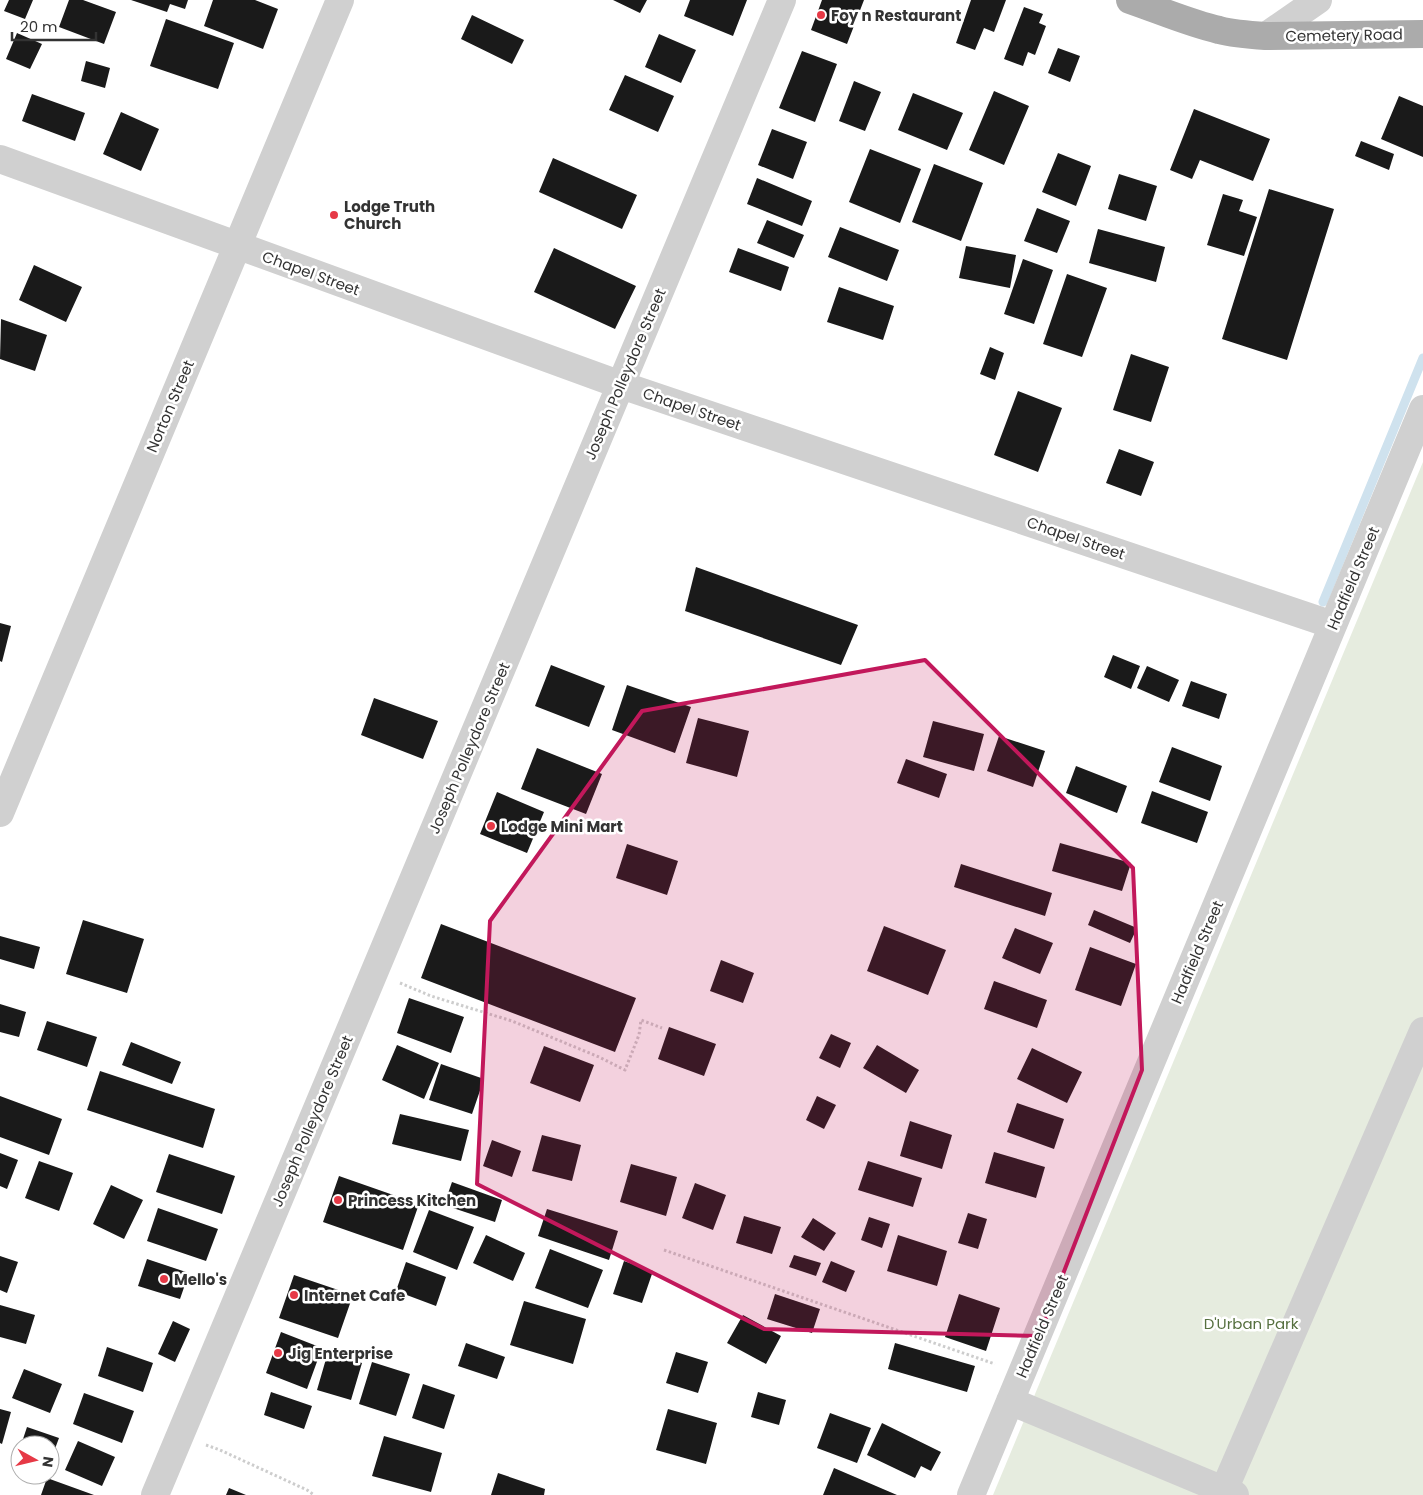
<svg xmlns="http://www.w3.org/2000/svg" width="1423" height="1495" font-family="Poppins,sans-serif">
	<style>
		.green { fill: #e6ecdf }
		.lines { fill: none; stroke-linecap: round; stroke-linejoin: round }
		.stream { stroke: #cfe2ee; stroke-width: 9 }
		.building { fill: #1a1a1a }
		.path { stroke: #cdcdcd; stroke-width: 3; stroke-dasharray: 2.5 2.5; stroke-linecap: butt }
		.minor { stroke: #d0d0d0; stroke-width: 28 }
		.major { stroke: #ababab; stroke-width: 28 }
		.marked { fill: #c2185b; fill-opacity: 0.2; stroke: #c2185b; stroke-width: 4; stroke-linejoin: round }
		.poi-dot { fill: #e63946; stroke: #fff; stroke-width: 2 }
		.labels { text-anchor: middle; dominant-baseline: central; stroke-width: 5; stroke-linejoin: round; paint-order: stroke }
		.poi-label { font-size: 15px; font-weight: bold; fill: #333; stroke: #fff; text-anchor: start }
		.street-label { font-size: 15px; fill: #333; stroke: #fff }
		.park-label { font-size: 15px; fill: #56703f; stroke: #fff }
	</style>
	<rect width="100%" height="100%" fill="#fff"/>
	<path class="green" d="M1423 462V1495H993Z"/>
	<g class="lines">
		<path class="stream" d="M1323 602 1423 358"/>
	</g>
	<path class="building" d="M9 0H33L25 19 4 11Z
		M69 0H83L116 12 104 44 59 27Z
		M131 0H188L185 9 170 4 167 12Z
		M213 0H255L278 9 263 49 204 26Z
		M613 0H647L640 13Z
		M690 0H747L733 36 684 16Z
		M822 0H864L847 44 811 30Z
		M971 0H1006L994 32 984 28 975 50 956 43Z
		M1024 7 1043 14 1039 23 1046 26 1035 55 1028 52 1023 66 1004 59Z
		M472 15 524 40 512 64 461 39Z
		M166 19 234 43 218 89 150 66Z
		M17 33 42 44 30 69 6 59Z
		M659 34 696 50 681 83 645 67Z
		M1058 48 1080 56 1070 82 1048 73Z
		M802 51 837 64 815 122 779 108Z
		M86 61 110 68 105 88 81 81Z
		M625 75 674 96 658 132 609 110Z
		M854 81 881 92 865 131 839 121Z
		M994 91 1029 106 1004 165 969 150Z
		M913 93 963 113 947 150 898 130Z
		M32 94 85 113 75 141 22 121Z
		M1399 96 1423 106V157L1381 139Z
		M1194 109 1270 139 1253 181 1200 160 1192 179 1170 170Z
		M121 112 159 129 141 171 103 154Z
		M772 129 807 142 793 179 758 165Z
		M1361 141 1394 154 1389 170 1355 156Z
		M870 149 921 169 900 223 849 202Z
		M1058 153 1091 166 1076 206 1042 192Z
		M553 158 637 195 622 229 539 192Z
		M934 164 983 183 961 241 912 222Z
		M1119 174 1157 186 1146 221 1108 209Z
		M757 178 812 201 802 226 747 204Z
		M1269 189 1334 209 1287 360 1222 339Z
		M1223 194 1243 200 1239 211 1257 217 1244 256 1207 245Z
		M1037 208 1070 221 1057 253 1024 241Z
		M767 220 804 235 794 258 757 243Z
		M840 227 899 250 887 281 828 257Z
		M1098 229 1165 247 1156 282 1089 263Z
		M966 246 1016 255 1010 288 959 278Z
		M554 248 636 286 615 329 534 292Z
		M738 248 789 267 781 291 729 272Z
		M1023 259 1053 270 1034 324 1004 314Z
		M34 265 82 287 66 322 19 300Z
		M1067 274 1107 288 1082 357 1043 344Z
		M839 287 894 306 883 340 827 322Z
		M1 319 47 335 35 371 0 359Z
		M990 347 1004 353 995 380 980 374Z
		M1131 354 1169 367 1151 422 1113 410Z
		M1018 391 1062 408 1038 472 994 455Z
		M1119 449 1154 462 1141 496 1106 483Z
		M696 567 858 625 841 665 685 611Z
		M0 623 11 626 2 662 0 661Z
		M1113 655 1140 666 1131 689 1104 677Z
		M551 665 605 686 589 727 535 706Z
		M1147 666 1179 680 1169 702 1137 688Z
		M1191 681 1227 694 1219 719 1182 706Z
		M627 685 691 707 675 753 612 730Z
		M374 698 438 721 423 759 361 735Z
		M698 718 749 731 737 777 686 763Z
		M933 721 984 734 974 771 923 757Z
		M999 736 1045 751 1033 787 987 771Z
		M1172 747 1222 766 1210 801 1159 782Z
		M537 748 602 774 586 814 521 789Z
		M906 759 947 774 939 798 897 783Z
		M1076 766 1127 786 1117 813 1066 793Z
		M1152 791 1208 812 1197 843 1141 823Z
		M497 792 544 812 527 853 480 834Z
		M1060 843 1131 863 1122 891 1052 871Z
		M627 844 678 861 667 895 616 878Z
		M961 864 1052 893 1045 916 954 887Z
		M1094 910 1137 928 1130 943 1088 925Z
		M83 920 144 939 127 993 66 974Z
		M441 924 636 998 615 1052 421 978Z
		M884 926 946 950 928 995 867 971Z
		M1015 928 1053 943 1040 974 1002 958Z
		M0 936 40 947 34 969 0 959Z
		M1090 947 1136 964 1121 1006 1075 990Z
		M721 960 754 973 743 1003 710 991Z
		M994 981 1047 1000 1037 1028 984 1009Z
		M409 998 464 1017 451 1053 397 1033Z
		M0 1004 26 1012 19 1037 0 1032Z
		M47 1021 97 1037 87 1067 37 1050Z
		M669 1027 716 1044 704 1076 658 1059Z
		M831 1034 851 1043 840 1068 819 1058Z
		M131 1042 181 1062 172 1084 122 1065Z
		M397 1045 439 1063 424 1099 382 1080Z
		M877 1045 919 1070 906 1093 863 1068Z
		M544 1046 594 1065 580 1102 530 1083Z
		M1032 1048 1082 1072 1067 1103 1017 1079Z
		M441 1064 484 1079 472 1114 429 1100Z
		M100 1071 215 1109 203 1148 87 1110Z
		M0 1096 62 1119 49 1155 0 1137Z
		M817 1096 836 1105 824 1129 806 1120Z
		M1017 1103 1064 1119 1054 1149 1007 1132Z
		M400 1114 469 1130 461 1161 392 1144Z
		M910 1121 952 1135 942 1169 900 1156Z
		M542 1135 581 1145 572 1181 532 1171Z
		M492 1140 521 1151 512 1177 483 1166Z
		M994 1152 1045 1167 1036 1198 985 1183Z
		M0 1153 18 1160 7 1189 0 1186Z
		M169 1154 235 1176 222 1214 156 1192Z
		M39 1161 73 1173 59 1211 25 1198Z
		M868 1161 922 1178 913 1207 858 1190Z
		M631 1164 677 1177 666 1216 620 1202Z
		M339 1176 419 1204 403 1250 323 1222Z
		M452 1182 502 1200 495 1222 444 1205Z
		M695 1183 726 1195 713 1230 682 1218Z
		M111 1185 143 1200 124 1239 93 1224Z
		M158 1208 218 1229 206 1261 147 1241Z
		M547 1209 618 1231 609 1260 538 1236Z
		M429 1210 474 1227 457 1270 413 1252Z
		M968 1213 987 1219 978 1249 958 1243Z
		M744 1216 781 1227 772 1254 736 1243Z
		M869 1217 890 1224 882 1248 861 1240Z
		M813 1218 836 1233 824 1251 801 1237Z
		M486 1235 525 1253 513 1281 473 1263Z
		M898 1235 947 1251 937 1286 887 1271Z
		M550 1249 603 1270 588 1308 535 1288Z
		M794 1255 821 1263 816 1276 789 1267Z
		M0 1256 18 1262 7 1293 0 1290Z
		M147 1259 189 1273 180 1299 138 1286Z
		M624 1261 653 1271 642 1303 613 1294Z
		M831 1261 855 1271 846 1292 822 1282Z
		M406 1262 446 1277 436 1306 396 1291Z
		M294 1275 353 1295 338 1338 279 1318Z
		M775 1294 820 1309 812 1333 767 1319Z
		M959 1294 1000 1308 986 1351 945 1337Z
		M524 1301 586 1319 573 1364 510 1345Z
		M0 1305 35 1315 26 1344 0 1337Z
		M743 1315 781 1336 766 1364 727 1343Z
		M173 1321 190 1329 175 1362 158 1354Z
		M281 1332 322 1348 307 1389 266 1373Z
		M466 1343 505 1357 497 1379 458 1366Z
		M895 1343 975 1366 967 1392 888 1369Z
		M107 1347 153 1363 143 1392 98 1376Z
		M328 1352 362 1363 351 1400 317 1390Z
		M676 1352 708 1362 698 1393 666 1383Z
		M372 1362 410 1374 396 1416 359 1404Z
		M24 1369 62 1384 50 1413 12 1398Z
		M423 1384 455 1395 444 1429 412 1418Z
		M271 1392 312 1406 304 1429 264 1415Z
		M758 1392 786 1400 779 1425 751 1417Z
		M84 1393 134 1411 122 1443 73 1424Z
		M0 1409 11 1412 2 1444 0 1443Z
		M668 1409 717 1423 706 1464 656 1450Z
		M830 1413 871 1428 857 1463 817 1448Z
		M882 1423 941 1452 931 1471 921 1466 915 1478 867 1455Z
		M27 1427 59 1438 50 1462V1445H21Z
		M384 1436 442 1453 431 1492 372 1476Z
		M78 1441 115 1457 102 1486 65 1470Z
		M834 1468 897 1495H823Z
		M498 1473 545 1489 544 1495H491Z
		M47 1478 94 1495H41Z
		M229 1488 246 1495H226Z"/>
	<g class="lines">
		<path class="path" d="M400 983 431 996 512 1021 599 1057 625 1070 639 1035 641 1020 662 1028
			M664 1250 995 1364
			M206 1445 220 1450 307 1490 314 1495"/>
		<path class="minor" d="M1266 36 1318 0
			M0 159 621 385 1333 625
			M0 813 340 0
			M1010 1401 1235 1495
			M1224 1490 1423 1031
			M155 1495 782 0
			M971 1495 1423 409"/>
		<path class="major" d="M1130 0C1159 10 1189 23 1219 30 1234 34 1250 35 1266 36L1423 34"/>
	</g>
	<path class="marked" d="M925 660 1133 868 1142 1070 1039 1336 764 1329 477 1184 490 921 642 711Z"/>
	<g class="poi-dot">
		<circle cx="821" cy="15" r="5"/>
		<circle cx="334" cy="215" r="5"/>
		<circle cx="491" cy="826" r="5"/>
		<circle cx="338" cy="1200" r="5"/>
		<circle cx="164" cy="1279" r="5"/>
		<circle cx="294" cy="1295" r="5"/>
		<circle cx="278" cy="1353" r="5"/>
	</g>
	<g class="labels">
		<g class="poi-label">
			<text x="831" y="15">Foy n Restaurant</text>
			<text x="344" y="206">Lodge Truth<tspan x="344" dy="17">Church</tspan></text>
			<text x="501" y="826">Lodge Mini Mart</text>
			<text x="348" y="1200">Princess Kitchen</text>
			<text x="174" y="1279">Mello's</text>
			<text x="304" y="1295">Internet Cafe</text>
			<text x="288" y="1353">Jig Enterprise</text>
		</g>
		<g class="street-label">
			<text transform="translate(1344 35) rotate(-1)">Cemetery Road</text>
			<text transform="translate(311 273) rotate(20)">Chapel Street</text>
			<text transform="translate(625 374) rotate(-67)">Joseph Polleydore Street</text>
			<text transform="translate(170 406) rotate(-67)">Norton Street</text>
			<text transform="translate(692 409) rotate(19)">Chapel Street</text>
			<text transform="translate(1076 538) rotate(19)">Chapel Street</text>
			<text transform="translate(1353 578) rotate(-67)">Hadfield Street</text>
			<text transform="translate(469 748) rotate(-67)">Joseph Polleydore Street</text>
			<text transform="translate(1197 952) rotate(-67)">Hadfield Street</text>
			<text transform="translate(312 1121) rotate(-67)">Joseph Polleydore Street</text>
			<text transform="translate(1042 1326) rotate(-67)">Hadfield Street</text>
		</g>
		<g class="park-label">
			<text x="1251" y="1323">D'Urban Park</text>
		</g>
	</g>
	<g transform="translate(35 1460) rotate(98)"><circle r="24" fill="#ffffff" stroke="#adadad"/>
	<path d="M0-4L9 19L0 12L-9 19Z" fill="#e63946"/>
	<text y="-8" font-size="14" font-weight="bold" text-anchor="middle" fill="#333333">N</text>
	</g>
	<path d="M12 32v8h84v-8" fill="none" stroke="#333333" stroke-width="2.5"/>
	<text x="20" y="32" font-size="15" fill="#333333" stroke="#ffffff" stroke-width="4" paint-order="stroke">20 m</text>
</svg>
